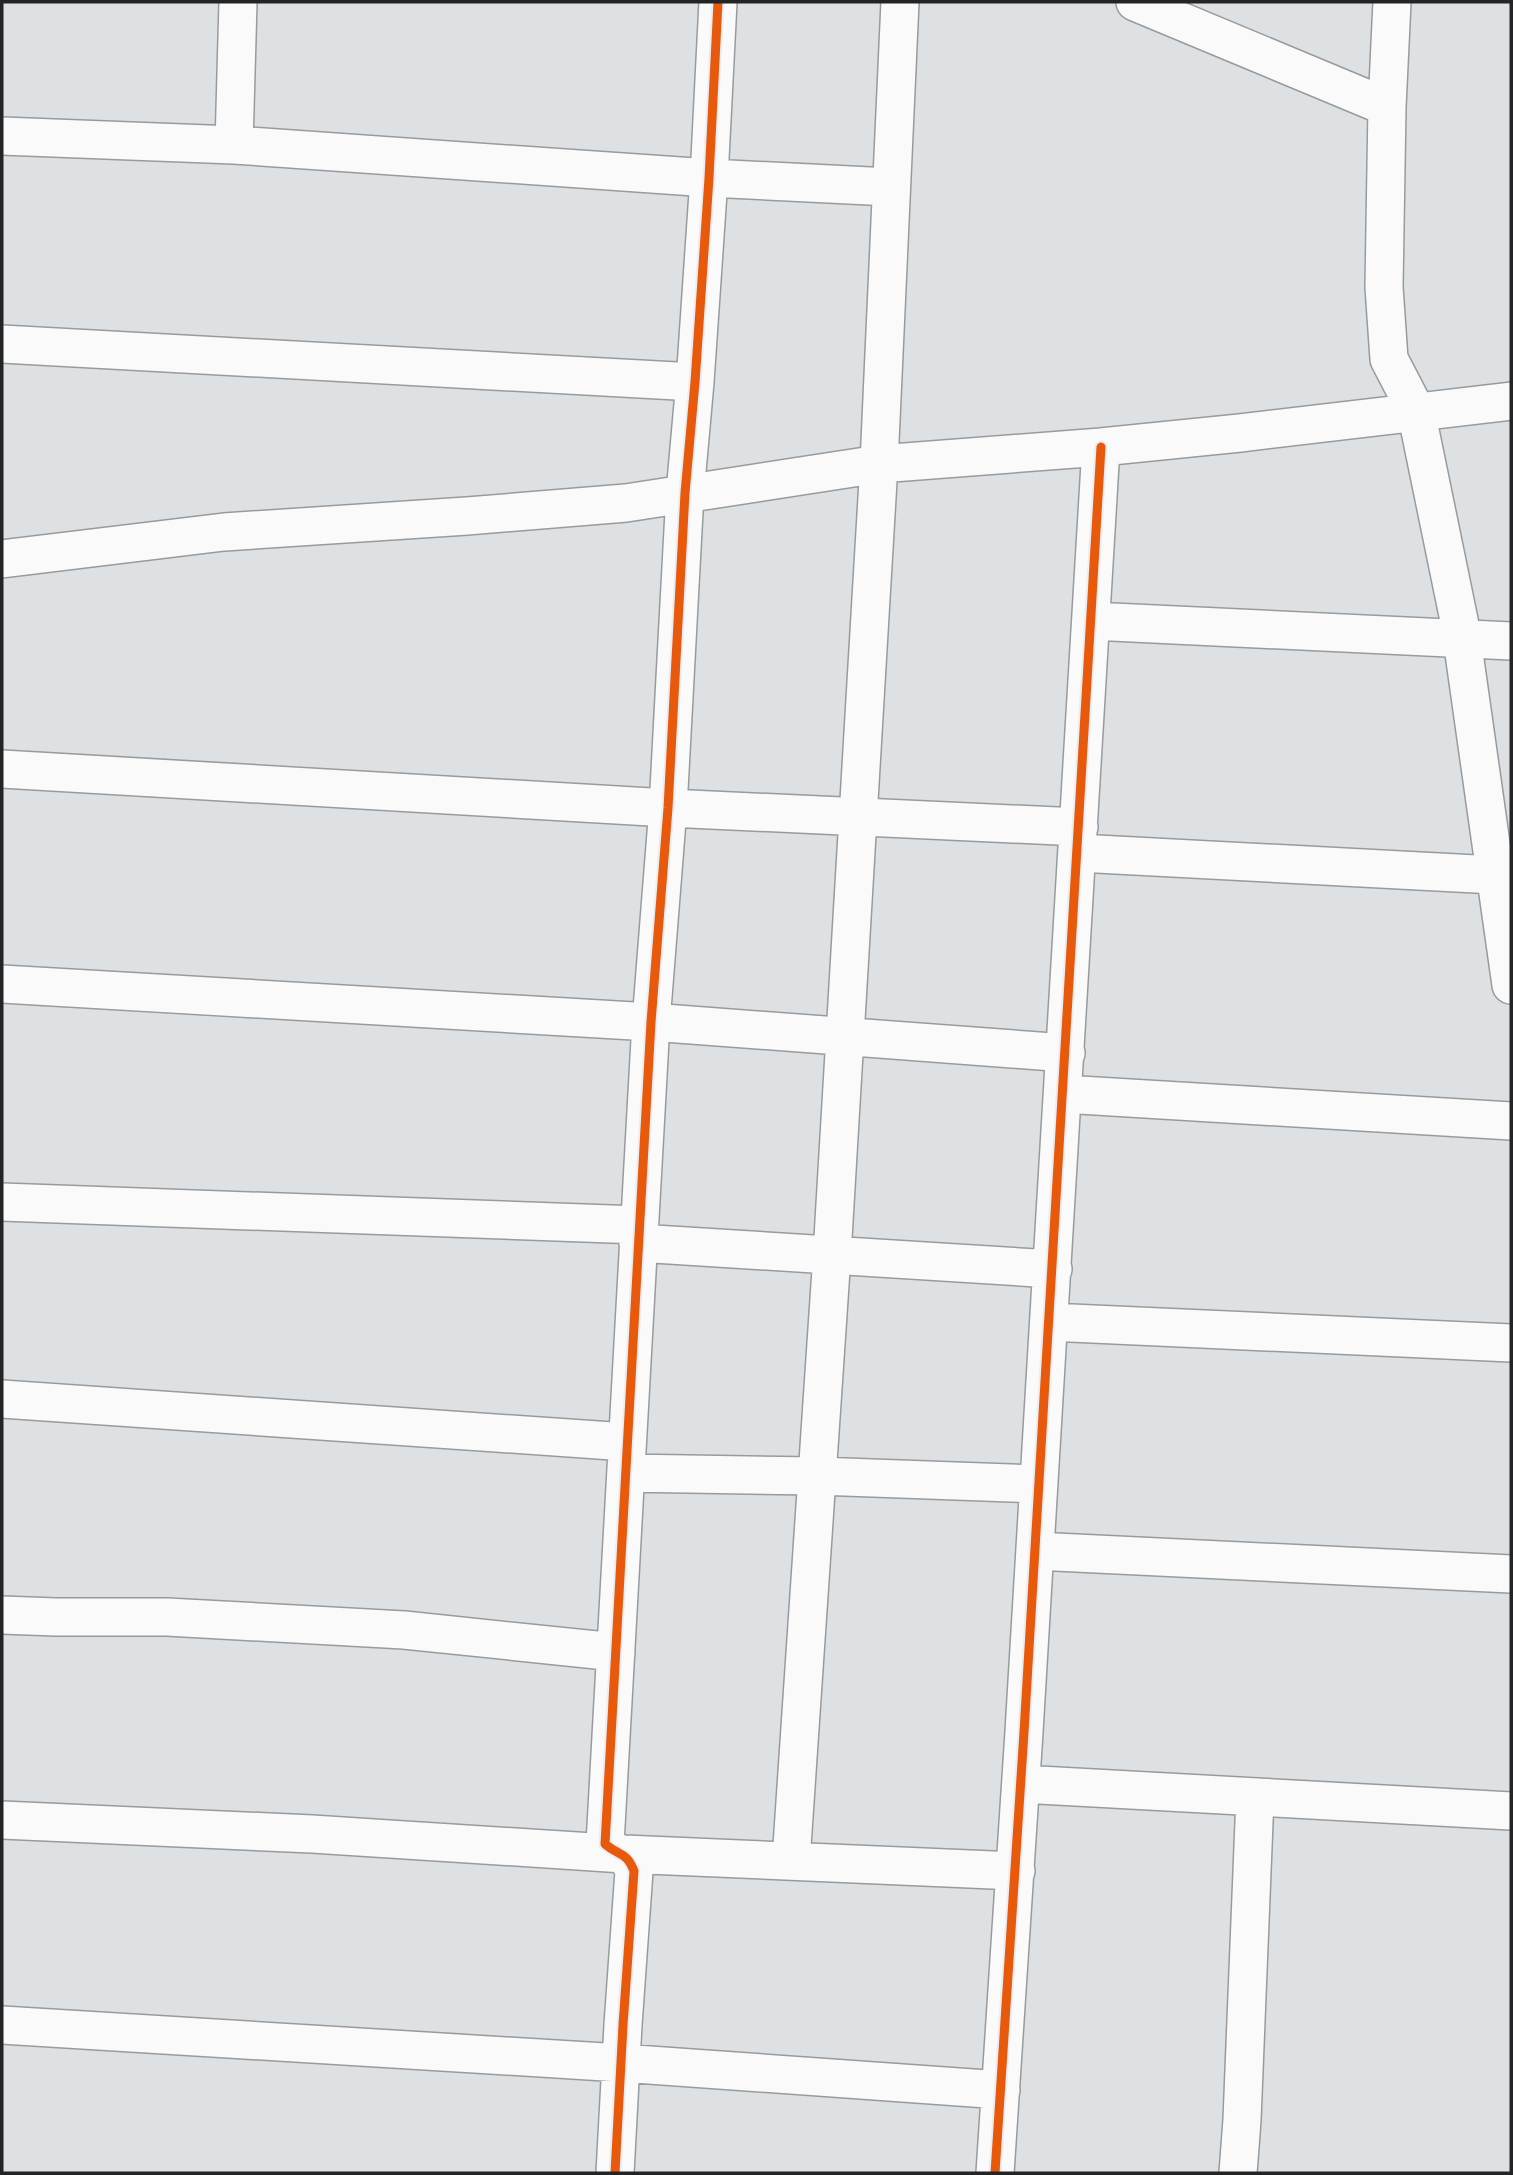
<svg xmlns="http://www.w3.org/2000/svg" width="1513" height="2175" font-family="'Archivo Narrow',sans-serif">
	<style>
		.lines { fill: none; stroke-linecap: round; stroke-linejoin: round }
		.street-casing { stroke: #989a9c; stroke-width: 40 }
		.street { stroke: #fafafb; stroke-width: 37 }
		.cycleway-casing { stroke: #e9eef3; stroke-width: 13 }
		.cycleway { stroke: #e8590c; stroke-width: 9 }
	</style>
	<rect width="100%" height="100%" fill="#dee1e3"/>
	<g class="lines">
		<defs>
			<path id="street" d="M1135 2 1387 107
				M1392 2 1387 107 1384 287 1389 359 1416 411 1460 625 1511 985
				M2 136 234 145 709 178 890 187
				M234 145 238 2
				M2 344 695 382
				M2 559 224 532 467 516 626 503 879 464 1101 447 1240 433 1511 401
				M1091 621 1511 641
				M2 769 668 808 1079 827
				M1078 853 1495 875
				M2 984 651 1022 1066 1053
				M1063 1094 1511 1121
				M2 1202 639 1225
				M638 1243 1053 1269
				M1049 1322 1511 1343
				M2 1399 627 1442
				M626 1473 817 1476 1039 1484
				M1035 1551 1511 1574
				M2 1615 56 1617H167L404 1630 616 1652
				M1021 1784 1511 1811
				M2 1820 312 1834 624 1854 1016 1871
				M791 1861 832 1255 879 464 900 2
				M2 2025 621 2063 1001 2090
				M615 2173 623 2025 634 1871C626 1851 620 1857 605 1844L651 1022 668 808 685 493 695 382 709 178 718 2
				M995 2173C1034 1598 1068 1023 1101 447
				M1238 2173 1242 2120 1255 1797"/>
		</defs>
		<use href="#street" class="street-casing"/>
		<use href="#street" class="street"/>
		<defs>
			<path id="cycleway" d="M615 2173 623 2025 634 1871C626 1851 620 1857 605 1844L651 1022 668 808 685 493 695 382 709 178 718 2
				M995 2173C1034 1598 1068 1023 1101 447"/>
		</defs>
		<use href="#cycleway" class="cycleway-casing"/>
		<use href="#cycleway" class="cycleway"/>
	</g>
	<rect width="1513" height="2175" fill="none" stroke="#222425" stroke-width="7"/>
</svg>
